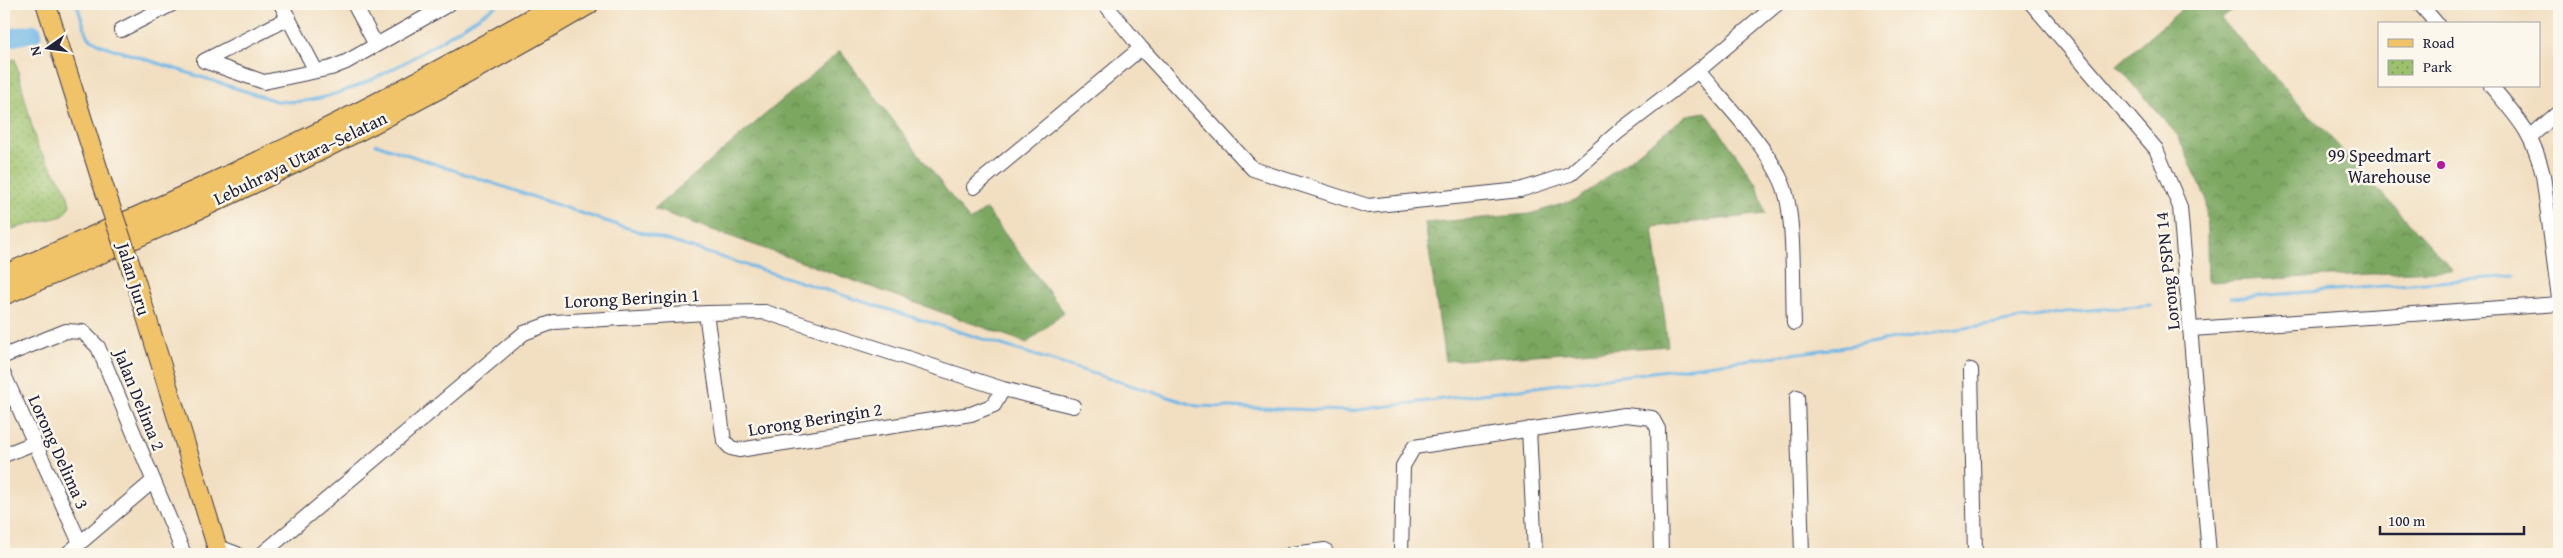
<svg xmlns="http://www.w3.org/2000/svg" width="2563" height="558" font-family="'Gentium Book Plus',serif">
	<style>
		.forest { fill: url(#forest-crowns); stroke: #4f644e }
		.park { fill: url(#park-dots); stroke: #5e7254 }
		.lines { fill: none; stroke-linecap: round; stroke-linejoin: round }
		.stream { stroke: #6eb7e6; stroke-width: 3 }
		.river { stroke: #6eb7e6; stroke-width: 18 }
		.minor-casing { stroke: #413e4f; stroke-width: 16 }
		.major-casing { stroke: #413e4f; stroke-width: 21 }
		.highway-casing { stroke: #413e4f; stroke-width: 23 }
		.minor { stroke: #fff; stroke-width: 14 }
		.major { stroke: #f0c369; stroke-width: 19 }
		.highway { stroke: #f0c369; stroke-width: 21 }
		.major-bridge-casing { stroke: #413e4f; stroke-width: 21; stroke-linecap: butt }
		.major-bridge { stroke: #f0c369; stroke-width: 19 }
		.poi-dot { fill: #b5179e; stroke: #fbf7ec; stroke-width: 2 }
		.labels { text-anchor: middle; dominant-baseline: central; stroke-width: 5; stroke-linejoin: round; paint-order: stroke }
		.poi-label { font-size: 18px; fill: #22223b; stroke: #fbf7ec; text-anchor: end }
		.street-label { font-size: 18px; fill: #22223b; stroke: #fbf7ec }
	</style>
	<defs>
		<pattern id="forest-crowns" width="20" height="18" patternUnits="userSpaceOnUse" patternTransform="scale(1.25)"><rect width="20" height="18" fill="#7ca760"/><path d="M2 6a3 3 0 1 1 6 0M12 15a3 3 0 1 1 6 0" fill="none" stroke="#658850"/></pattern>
		<pattern id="park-dots" width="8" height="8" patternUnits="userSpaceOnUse" patternTransform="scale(1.25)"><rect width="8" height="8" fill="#9bc16c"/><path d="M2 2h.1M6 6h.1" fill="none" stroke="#7e9c5a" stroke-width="1.8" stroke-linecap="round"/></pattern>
	</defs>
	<rect width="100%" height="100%" fill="#fbf7ec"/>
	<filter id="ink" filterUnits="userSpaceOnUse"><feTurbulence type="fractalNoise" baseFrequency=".02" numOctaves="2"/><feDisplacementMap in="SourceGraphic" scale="10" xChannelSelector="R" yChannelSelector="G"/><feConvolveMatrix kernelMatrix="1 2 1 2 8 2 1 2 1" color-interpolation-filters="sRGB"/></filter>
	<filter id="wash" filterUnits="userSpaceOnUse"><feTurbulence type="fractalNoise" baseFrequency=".0096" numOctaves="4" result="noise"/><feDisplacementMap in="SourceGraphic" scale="20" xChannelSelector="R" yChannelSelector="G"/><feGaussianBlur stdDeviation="1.12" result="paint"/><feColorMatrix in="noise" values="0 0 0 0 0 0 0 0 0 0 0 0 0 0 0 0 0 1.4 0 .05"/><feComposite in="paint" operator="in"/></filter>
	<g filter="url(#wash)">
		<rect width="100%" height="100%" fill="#f2dfc1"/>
		<path class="forest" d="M2188 4H2238L2221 19 2453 270 2208 282 2206 198 2178 136 2117 65Z
			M840 51 970 221 986 209 1064 312 1027 343 654 209Z
			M1706 112 1757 184 1765 214 1653 227 1668 346 1445 361 1425 223 1530 214 1578 199 1687 115Z"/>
		<path class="park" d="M15 59 37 146 66 189 70 205 63 216 4 231V62Z"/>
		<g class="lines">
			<path class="stream" d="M77 4 87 36 101 45 276 101C347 110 440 40 499 4
				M376 144 599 219 1197 406 1350 411 1838 348 2065 312 2151 305
				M2230 298 2516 276"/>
			<path class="river" d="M4 39 33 33"/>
		</g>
	</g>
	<g filter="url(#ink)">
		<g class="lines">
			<defs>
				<path id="minor" d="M281 4 316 71
					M354 4 376 45
					M1105 4 1141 48 1253 169 1368 206 1520 190 1570 174 1617 133 1698 71 1777 4
					M2032 4 2156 149 2180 207 2209 554
					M2420 4 2437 24
					M121 30 172 4
					M204 61 264 82 331 68 346 62 449 4
					M204 61 289 18
					M1698 71C1725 104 1763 141 1781 180 1796 210 1792 287 1794 323
					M2491 86C2518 118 2533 133 2543 175L2559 298
					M2531 136 2559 112
					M974 187 1141 48
					M706 313 724 441 731 448 739 450 971 414 994 405 1003 389
					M2192 329 2559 304
					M4 356 66 331 83 332 98 347 184 554
					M1971 370 1975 554
					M4 375 80 543
					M1797 397 1802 554
					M1529 429 1535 554
					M4 455 34 443
					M216 546 237 554
					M67 554 153 481
					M262 554 524 333 554 322 706 313 765 312 1003 389 1073 406
					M1292 554 1325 550
					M1401 554 1403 466 1414 447 1625 415 1652 418 1658 429 1661 554"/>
				<path id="major" d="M46 4 102 182
					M133 273 219 554"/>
				<path id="highway" d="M4 276C97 235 191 195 284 150 377 106 468 56 558 4
					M4 294C205 211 401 114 588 4"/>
			</defs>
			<use href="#minor" class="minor-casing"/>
			<use href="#major" class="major-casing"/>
			<use href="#highway" class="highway-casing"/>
			<use href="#minor" class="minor"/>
			<use href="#major" class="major"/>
			<use href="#highway" class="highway"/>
			<defs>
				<path id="major-bridge" d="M102 182 133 273"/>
			</defs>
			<use href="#major-bridge" class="major-bridge-casing"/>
			<use href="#major-bridge" class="major-bridge"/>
		</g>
	</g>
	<circle class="poi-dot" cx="2441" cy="165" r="5"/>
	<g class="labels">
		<g class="poi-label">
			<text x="2431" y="155">99 Speedmart<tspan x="2431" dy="21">Warehouse</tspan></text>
		</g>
		<g class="street-label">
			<text transform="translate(300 158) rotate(-26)">Lebuhraya Utara–Selatan</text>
			<text transform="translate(2167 271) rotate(-96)">Lorong PSPN 14</text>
			<text transform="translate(134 279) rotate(73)">Jalan Juru</text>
			<text transform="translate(632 298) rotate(-3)">Lorong Beringin 1</text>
			<text transform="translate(140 400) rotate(68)">Jalan Delima 2</text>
			<text transform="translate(815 419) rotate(-9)">Lorong Beringin 2</text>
			<text transform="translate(59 452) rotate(66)">Lorong Delima 3</text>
		</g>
	</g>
	<rect width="2563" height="558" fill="none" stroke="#fbf7ec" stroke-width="20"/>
	<rect x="2378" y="22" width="162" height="65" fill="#fbf7ec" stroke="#a4a2a5"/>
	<rect x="2388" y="39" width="25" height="8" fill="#f0c369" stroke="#a4a2a5"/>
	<text x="2423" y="48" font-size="15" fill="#22223b">Road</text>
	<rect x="2388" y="60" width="25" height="15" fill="url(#park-dots)" stroke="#a4a2a5"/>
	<text x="2423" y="72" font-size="15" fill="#22223b">Park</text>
	<g transform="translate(48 48) rotate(256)" stroke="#fbf7ec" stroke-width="4" paint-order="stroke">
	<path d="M0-4L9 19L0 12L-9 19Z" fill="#22223b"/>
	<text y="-8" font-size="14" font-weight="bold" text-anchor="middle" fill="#22223b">N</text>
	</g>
	<path d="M2380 526v8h144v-8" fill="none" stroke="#22223b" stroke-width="2.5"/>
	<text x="2388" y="526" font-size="15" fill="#22223b" stroke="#fbf7ec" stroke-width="4" paint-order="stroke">100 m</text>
</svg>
